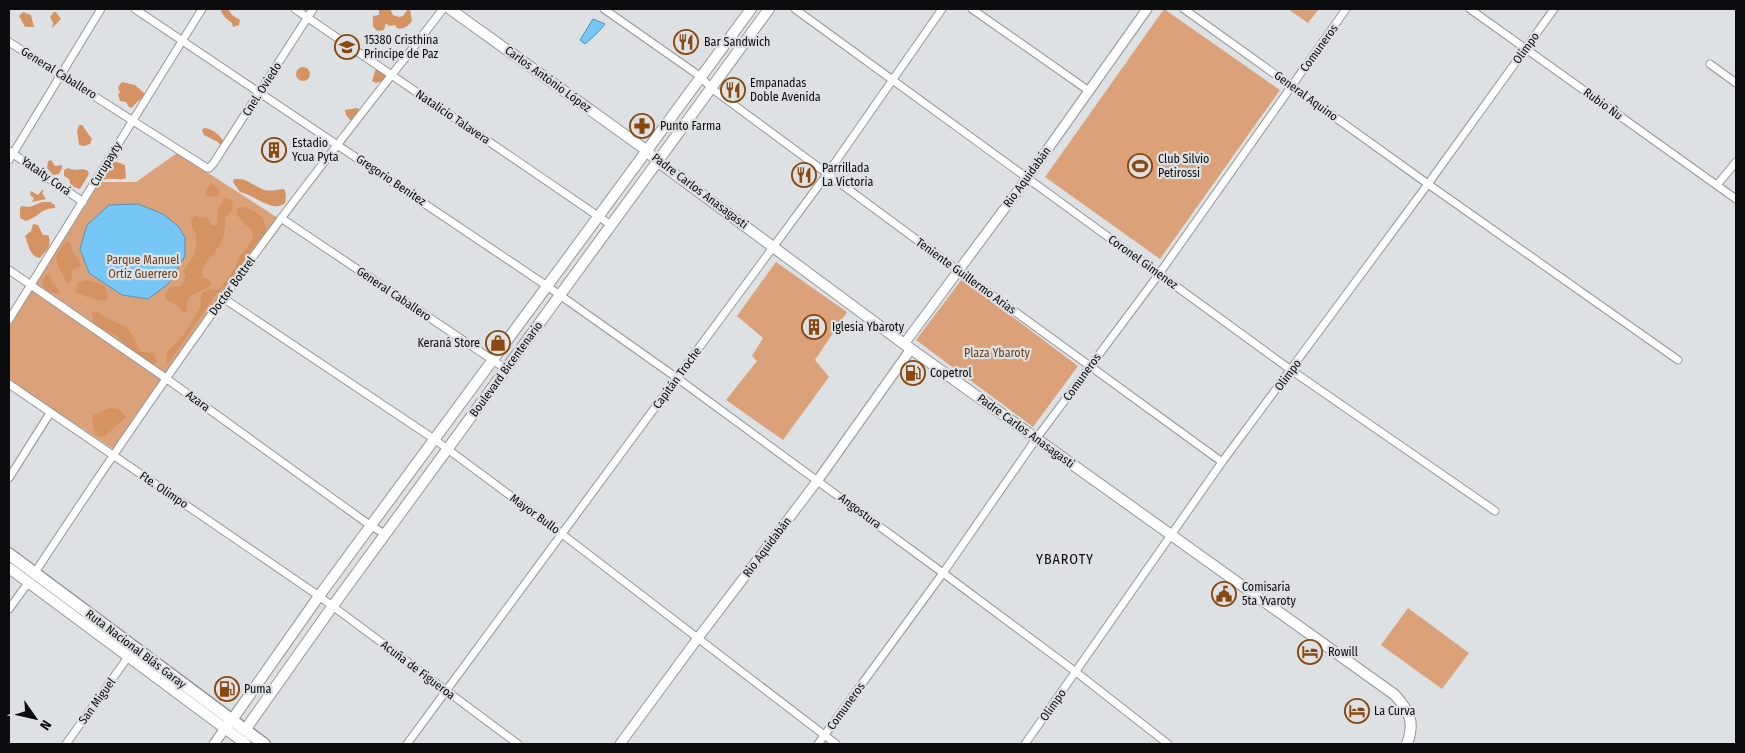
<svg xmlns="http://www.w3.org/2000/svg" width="1745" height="753" font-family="'Fira Sans Condensed',sans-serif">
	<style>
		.green { fill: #dba27a }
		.forest { fill: #d59262 }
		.water { fill: #76c7f5; stroke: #568faf }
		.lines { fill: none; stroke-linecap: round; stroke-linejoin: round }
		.minor-casing { stroke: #939698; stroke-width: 9 }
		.tertiary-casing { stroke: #939698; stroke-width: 11 }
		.secondary-casing { stroke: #939698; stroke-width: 12 }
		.trunk-casing { stroke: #939698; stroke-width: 14 }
		.minor { stroke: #fff; stroke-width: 7 }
		.tertiary { stroke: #fff; stroke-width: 9 }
		.secondary { stroke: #fff; stroke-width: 10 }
		.trunk { stroke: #fff; stroke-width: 11 }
		.labels { text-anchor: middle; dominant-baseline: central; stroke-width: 4.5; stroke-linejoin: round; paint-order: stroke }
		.poi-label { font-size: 12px; fill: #0b0c0d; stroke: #dee1e3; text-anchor: start }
		.street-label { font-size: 12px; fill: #0b0c0d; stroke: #dee1e3 }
		.park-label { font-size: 12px; fill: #6d401d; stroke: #dee1e3 }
		.neighbourhood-label { font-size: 14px; letter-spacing: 1px; fill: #0b0c0d; stroke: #dee1e3 }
	</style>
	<rect width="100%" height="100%" fill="#dee1e3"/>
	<path class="green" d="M1164 9 1280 90 1160 259 1045 177Z
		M1288 9H1319L1308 23Z
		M177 153 278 218 113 449 9 380V326L100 182H136Z
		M776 262 847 312 815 360 829 377 783 440 726 400 757 361 752 356 763 338 737 316Z
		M962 279 1078 366 1033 427 916 340Z
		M1408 608 1469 653 1442 689 1381 645Z"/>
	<path class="forest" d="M221 9H228L232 15 240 20 239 25 233 27 232 23C227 19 221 15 221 9Z
		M379 9H390L393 15 399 17 403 16 407 10 410 9 412 21C408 26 403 30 397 28L395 25 389 26 386 23 384 30 378 31C371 27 373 23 373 16L379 15Z
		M23 12 31 15 34 27H25L19 16Z
		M54 12H56L61 19 52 28 53 23 50 17Z
		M296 74a7 7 0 1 1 14 0a7 7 0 1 1-14 0Z
		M376 68 387 75 386 80 376 83 372 81Z
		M122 82 135 85 144 93C143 100 136 101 132 108L129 107 126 102 120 101 118 94 120 93 118 87Z
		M357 108H358L359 113 353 119 350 120 346 115 345 110Z
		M79 125H82L92 139 90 144 84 146 79 145 77 131Z
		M204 128C213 129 219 134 224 142L221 146 218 142 204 135 202 130Z
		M51 160 55 166 62 165V168L59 174 53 175 47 168 48 161Z
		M111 162H117L125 165 126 178C119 181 111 177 104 180L101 179 109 164Z
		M68 168C75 172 81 167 88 171L89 174 80 189 71 186 69 179 64 176V170Z
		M234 179C249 178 250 184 262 189 268 192 276 190 283 189L285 190 286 197 285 203C273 214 253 194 240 192L233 182Z
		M211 183 219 189V196L213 197 206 195 205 192Z
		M42 190 44 191 42 193 46 199 32 202 34 198 30 195 31 191 38 195Z
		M225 198 230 199 233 205 232 211 225 218C225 229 225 238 218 248H216L215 254 210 258 202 268 203 278 209 279 212 284C205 293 190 290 187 304 187 306 187 309 186 312H183C181 310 179 307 177 306 167 299 159 300 171 286L180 287 186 277 183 271C192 258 198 253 196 237 196 231 191 227 191 221L192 218 197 215 201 218 207 217 212 225H217L218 209Z
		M42 202H50L55 205V208C39 209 41 216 26 221L20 218V208L21 206 30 207Z
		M244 207C257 212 267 217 266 232L255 244 232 280 217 293 167 365V352C180 340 192 325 199 309 201 304 200 299 202 293L210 289 217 290C224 285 229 276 234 269 237 266 236 262 238 258 241 253 253 243 253 236 253 226 238 223 236 210L238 208Z
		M33 224 38 225 43 235H48C53 247 46 250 40 258 30 257 28 244 25 236L31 231Z
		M69 242C72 245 71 248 73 252 76 257 80 259 81 266L72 270V279L68 284 58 267 56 255 65 243Z
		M46 274 50 275 52 283 59 289 60 294 47 292 42 283Z
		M88 280 105 286 108 296 106 301 98 300 76 293 75 290 78 282Z
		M93 311 99 312C108 322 118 321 127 328 135 335 137 350 142 352 146 353 150 352 154 353L157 362 153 364 131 351 117 336 94 324 92 314Z
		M110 408 119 409 126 417 105 436 98 437 94 432 92 416Z"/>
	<path class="water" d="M593 19 605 24C601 30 591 39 585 44L580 40Z
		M138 204 163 214 179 227 185 238V256L168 284 148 299 122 295 89 273 80 249 87 225 109 205Z"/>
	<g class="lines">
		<defs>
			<path id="minor" d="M135 9 547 286 677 378 943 573 1076 672 1168 744
				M295 9 611 225
				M604 9 701 77 711 88 959 271 1222 462
				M795 9 1291 370 1495 511
				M972 9 1089 91
				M1184 9 1428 184 1678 360
				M1470 9 1736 199
				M9 42 207 168H209L213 164 313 9
				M1710 64 1736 83
				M9 151 83 202
				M9 160 101 9
				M1717 185 1736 162
				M281 218 506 369
				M9 270 167 379 371 526 385 534
				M223 298 434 439 562 534 836 744
				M9 320 202 9
				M9 384 319 596 518 744
				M9 478 50 413
				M34 574C113 454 194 336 280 220 333 149 389 79 443 9
				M9 609 28 583
				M66 744 128 657
				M407 744 827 174 942 9
				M818 744 943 573 1036 439 1159 274 1346 9
				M1025 744 1222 462 1428 184 1554 9"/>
			<path id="tertiary" d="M904 344 1028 177 1147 9
				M214 744 228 724
				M620 744 698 638 818 480 911 349"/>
			<path id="secondary" d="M450 9 646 150 657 161 904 344 1395 695C1410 712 1415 722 1407 744
				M9 568 246 744
				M232 720 319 596 751 9
				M245 730 332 607 769 9"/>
			<path id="trunk" d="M9 554 264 744"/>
		</defs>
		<use href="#minor" class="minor-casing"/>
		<use href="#tertiary" class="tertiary-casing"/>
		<use href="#secondary" class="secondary-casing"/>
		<use href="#trunk" class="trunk-casing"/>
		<use href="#minor" class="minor"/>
		<use href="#tertiary" class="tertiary"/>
		<use href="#secondary" class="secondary"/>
		<use href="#trunk" class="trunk"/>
	</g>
	<defs>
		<symbol id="restaurant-ring" viewBox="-11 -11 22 22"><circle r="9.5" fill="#dee1e3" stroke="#884810" stroke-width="1.5"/><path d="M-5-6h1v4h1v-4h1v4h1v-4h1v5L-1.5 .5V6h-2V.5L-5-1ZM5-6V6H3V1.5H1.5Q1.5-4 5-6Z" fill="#884810"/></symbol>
		<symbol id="school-ring" viewBox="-11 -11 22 22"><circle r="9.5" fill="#dee1e3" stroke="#884810" stroke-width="1.5"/><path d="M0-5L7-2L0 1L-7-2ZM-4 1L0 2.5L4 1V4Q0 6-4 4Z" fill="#884810"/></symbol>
		<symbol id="pharmacy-ring" viewBox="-11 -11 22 22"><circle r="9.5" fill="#dee1e3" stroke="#884810" stroke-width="1.5"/><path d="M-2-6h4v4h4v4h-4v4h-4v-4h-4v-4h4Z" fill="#884810"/></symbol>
		<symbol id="building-ring" viewBox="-11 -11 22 22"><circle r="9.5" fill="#dee1e3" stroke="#884810" stroke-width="1.5"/><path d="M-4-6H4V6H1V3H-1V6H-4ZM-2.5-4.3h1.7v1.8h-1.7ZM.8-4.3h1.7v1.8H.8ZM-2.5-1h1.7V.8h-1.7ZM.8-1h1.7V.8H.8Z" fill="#884810"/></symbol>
		<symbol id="stadium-ring" viewBox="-11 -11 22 22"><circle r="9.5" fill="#dee1e3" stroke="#884810" stroke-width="1.5"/><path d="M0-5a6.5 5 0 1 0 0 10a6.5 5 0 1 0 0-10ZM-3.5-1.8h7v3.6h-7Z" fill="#884810"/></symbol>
		<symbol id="shop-ring" viewBox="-11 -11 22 22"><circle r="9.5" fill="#dee1e3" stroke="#884810" stroke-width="1.5"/><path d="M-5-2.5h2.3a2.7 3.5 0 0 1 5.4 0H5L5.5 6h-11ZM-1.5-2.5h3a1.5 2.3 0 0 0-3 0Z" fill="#884810"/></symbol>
		<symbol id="fuel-ring" viewBox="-11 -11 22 22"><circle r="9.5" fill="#dee1e3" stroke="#884810" stroke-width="1.5"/><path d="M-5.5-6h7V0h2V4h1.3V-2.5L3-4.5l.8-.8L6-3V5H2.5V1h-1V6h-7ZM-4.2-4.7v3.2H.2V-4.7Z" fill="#884810"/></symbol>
		<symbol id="civic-ring" viewBox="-11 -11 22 22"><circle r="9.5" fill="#dee1e3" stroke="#884810" stroke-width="1.5"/><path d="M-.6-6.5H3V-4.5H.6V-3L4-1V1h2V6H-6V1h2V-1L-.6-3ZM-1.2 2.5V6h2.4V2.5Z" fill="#884810"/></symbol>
		<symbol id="hotel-ring" viewBox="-11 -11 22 22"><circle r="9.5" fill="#dee1e3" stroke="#884810" stroke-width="1.5"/><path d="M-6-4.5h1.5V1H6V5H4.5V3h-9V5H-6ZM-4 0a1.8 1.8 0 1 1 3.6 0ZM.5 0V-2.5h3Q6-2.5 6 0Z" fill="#884810"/></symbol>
	</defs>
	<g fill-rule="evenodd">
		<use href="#restaurant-ring" x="672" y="28" width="28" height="28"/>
		<use href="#school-ring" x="333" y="33" width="28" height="28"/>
		<use href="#restaurant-ring" x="719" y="76" width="28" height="28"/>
		<use href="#pharmacy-ring" x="628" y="112" width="28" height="28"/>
		<use href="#building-ring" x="260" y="136" width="28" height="28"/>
		<use href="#stadium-ring" x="1126" y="152" width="28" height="28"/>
		<use href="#restaurant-ring" x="790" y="161" width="28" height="28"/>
		<use href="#building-ring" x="800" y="313" width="28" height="28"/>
		<use href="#shop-ring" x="484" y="329" width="28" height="28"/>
		<use href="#fuel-ring" x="899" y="359" width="28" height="28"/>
		<use href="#civic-ring" x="1210" y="580" width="28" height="28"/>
		<use href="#hotel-ring" x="1296" y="638" width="28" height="28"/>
		<use href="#fuel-ring" x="213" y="675" width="28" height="28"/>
		<use href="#hotel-ring" x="1343" y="697" width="28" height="28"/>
	</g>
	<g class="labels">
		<g class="poi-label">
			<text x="364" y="40">15380 Cristhina<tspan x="364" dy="14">Principe de Paz</tspan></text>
			<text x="704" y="42">Bar Sandwich</text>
			<text x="750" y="83">Empanadas<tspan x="750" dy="14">Doble Avenida</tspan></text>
			<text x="660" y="126">Punto Farma</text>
			<text x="292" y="143">Estadio<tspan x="292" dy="14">Ycua Pyta</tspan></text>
			<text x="1158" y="159">Club Silvio<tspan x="1158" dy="14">Petirossi</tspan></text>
			<text x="822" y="168">Parrillada<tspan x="822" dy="14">La Victoria</tspan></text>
			<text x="832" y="327">Iglesia Ybaroty</text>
			<text x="480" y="343" text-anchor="end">Keraná Store</text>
			<text x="930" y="373">Copetrol</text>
			<text x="1242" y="587">Comisaría<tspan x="1242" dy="14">5ta Yvaroty</tspan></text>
			<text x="1328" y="652">Rowill</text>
			<text x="244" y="689">Puma</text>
			<text x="1374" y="711">La Curva</text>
		</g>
		<g class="street-label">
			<text transform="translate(1319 48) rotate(-54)">Comuneros</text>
			<text transform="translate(1526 48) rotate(-54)">Olimpo</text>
			<text transform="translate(59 73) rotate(32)">General Caballero</text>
			<text transform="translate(548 79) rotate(36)">Carlos António López</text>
			<text transform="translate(262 89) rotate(-57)">Cnel. Oviedo</text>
			<text transform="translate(1306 96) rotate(36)">General Aquino</text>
			<text transform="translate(1603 104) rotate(36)">Rubio Ñu</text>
			<text transform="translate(453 117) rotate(34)">Natalicio Talavera</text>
			<text transform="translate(106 164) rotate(-59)">Curupayty</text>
			<text transform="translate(46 176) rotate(35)">Yataity Corá</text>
			<text transform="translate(1027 177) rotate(-54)">Rio Aquidabán</text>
			<text transform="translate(391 180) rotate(34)">Gregorio Benitez</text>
			<text transform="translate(700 191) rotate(37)">Padre Carlos Anasagasti</text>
			<text transform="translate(1143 262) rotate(36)">Coronel Gimenez</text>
			<text transform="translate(966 276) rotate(36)">Teniente Guillermo Arias</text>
			<text transform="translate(232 286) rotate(-54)">Doctor Bottrel</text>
			<text transform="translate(394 294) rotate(34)">General Caballero</text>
			<text transform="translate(506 369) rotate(-54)">Boulevard Bicentenario</text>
			<text transform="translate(1288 375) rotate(-53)">Olimpo</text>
			<text transform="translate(1082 377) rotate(-54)">Comuneros</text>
			<text transform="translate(677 378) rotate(-54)">Capitán Troche</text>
			<text transform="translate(198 401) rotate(36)">Azara</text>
			<text transform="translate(1026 431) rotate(36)">Padre Carlos Anasagasti</text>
			<text transform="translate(164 490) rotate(34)">Fte. Olimpo</text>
			<text transform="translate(860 511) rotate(37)">Angostura</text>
			<text transform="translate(535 514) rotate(36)">Mayor Bullo</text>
			<text transform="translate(767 547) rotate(-53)">Rio Aquidabán</text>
			<text transform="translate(136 649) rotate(37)">Ruta Nacional Blás Garay</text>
			<text transform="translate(418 670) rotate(37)">Acuña de Figueroa</text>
			<text transform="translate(97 701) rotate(-54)">San Miguel</text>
			<text transform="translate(1053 705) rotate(-55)">Olimpo</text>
			<text transform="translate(846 706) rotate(-54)">Comuneros</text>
		</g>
		<g class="park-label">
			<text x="143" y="260">Parque Manuel<tspan x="143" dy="14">Ortiz Guerrero</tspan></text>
			<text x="997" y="353">Plaza Ybaroty</text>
		</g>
		<g class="neighbourhood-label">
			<text x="1065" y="559">YBAROTY</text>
		</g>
	</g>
	<rect width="1745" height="753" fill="none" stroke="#0b0c0d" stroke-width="20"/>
	<g transform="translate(35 718) rotate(124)" stroke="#dee1e3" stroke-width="4" paint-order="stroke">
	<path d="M0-4L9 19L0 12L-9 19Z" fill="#0b0c0d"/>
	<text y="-8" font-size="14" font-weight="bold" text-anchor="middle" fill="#0b0c0d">N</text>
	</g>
</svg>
